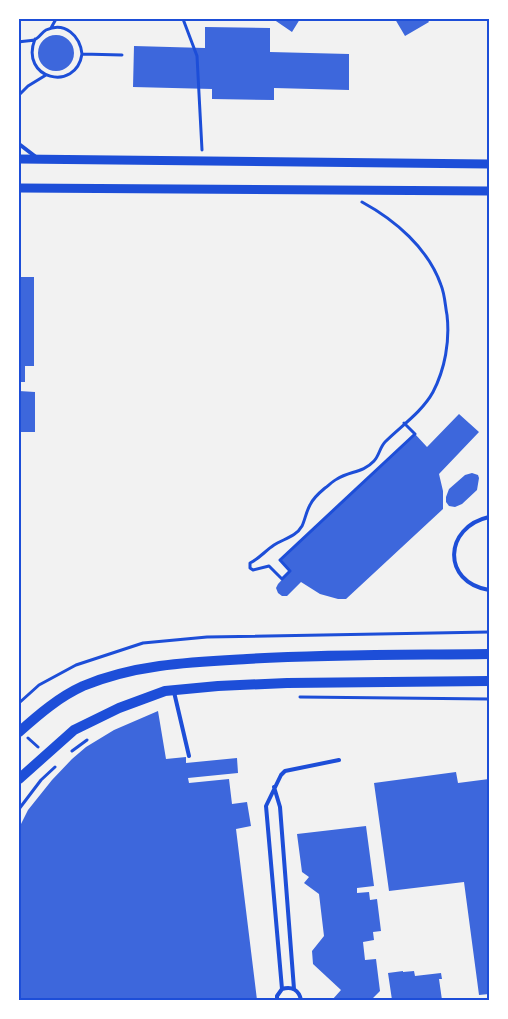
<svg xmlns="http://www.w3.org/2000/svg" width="508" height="1019" font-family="Cabin,sans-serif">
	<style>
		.building { fill: #3d67dc }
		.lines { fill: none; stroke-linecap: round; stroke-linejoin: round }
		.path { stroke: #1d4ed8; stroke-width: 3 }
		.service { stroke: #1d4ed8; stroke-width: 4 }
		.tertiary { stroke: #1d4ed8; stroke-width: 9 }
		.secondary { stroke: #1d4ed8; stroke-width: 10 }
		.neatline { fill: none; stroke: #1d4ed8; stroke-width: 2 }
	</style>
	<rect width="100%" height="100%" fill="#f2f2f2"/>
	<path class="building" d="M273 19H300L292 32Z
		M395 19H427L429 22 405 36Z
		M205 27 270 28V52L349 54V90L274 88V100L212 99V89L133 87 134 46 205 48Z
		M38 53a18 18 0 1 1 36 0a18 18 0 1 1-36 0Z
		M19 277H34V366H25V382H19Z
		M19 391 35 392V432H19Z
		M459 414 479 432 439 474 443 491V509L346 599H338L320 594 301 582 287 596H282L278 593 276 588 278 584 290 571 280 560 415 434 427 447Z
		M472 473 478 475 479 478 477 490 462 504 455 507 449 506 446 502V497L449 489 465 475Z
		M158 711 166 759 186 757V763L237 758 238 773 188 778 189 783 229 779 232 804 247 802 251 826 236 829 257 1000H19V828L28 810 52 780 72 759 86 747 114 730Z
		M456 772 458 783 489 779V994L479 995 464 882 389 891 374 783Z
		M366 826 374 886 357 888V893L369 892 370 900 377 899 381 931 373 932 374 940 363 942 365 960 376 959 380 991 371 1000H332L341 990 313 964 312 951 324 936 319 894 304 883 309 877 302 872 297 834Z
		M403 971V972L414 971 415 976 441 973 442 979H439L442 1000H392L388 973Z"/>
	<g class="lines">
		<path class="path" d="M183 19 197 56 202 150
			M51 28 56 19
			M35 39C19 79 76 93 82 54
			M19 42C23 41 30 41 34 40 39 38 42 32 46 30 65 21 80 36 82 54L122 55
			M19 95 28 86 46 75
			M362 202C395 220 428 248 441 285 445 295 445 305 447 315 450 341 445 369 433 392 422 412 401 426 385 442 380 447 379 456 374 461 363 473 349 471 337 479 333 481 329 485 325 488 319 493 313 498 310 505 306 512 305 520 302 526 296 537 283 539 274 545 265 551 260 558 250 563V568L253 570 269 566 282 579 290 571 280 560 415 434 404 423
			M300 697 489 699
			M19 703 39 685 76 665 143 643 207 637 489 632
			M28 738 38 747
			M72 751 87 740
			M19 809 41 780 55 767"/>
		<path class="service" d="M19 144 36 157
			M489 517C444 527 441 582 489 590
			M174 692 189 756
			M274 787 280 807 294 989
			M282 989 266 806 281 775 285 771 339 760
			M277 1000V996L282 989C292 986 299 990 301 1000"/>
		<path class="tertiary" d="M19 159 489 164
			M19 188 489 191"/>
		<path class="secondary" d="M19 732C39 714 59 697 83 686 135 664 192 662 247 659 328 654 408 655 489 654
			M19 779 74 730 119 708 165 691 218 686 287 683 489 681"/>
	</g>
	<rect width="508" height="1019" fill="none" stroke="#ffffff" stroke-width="40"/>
	<rect x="20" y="20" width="468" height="979" class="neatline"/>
</svg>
